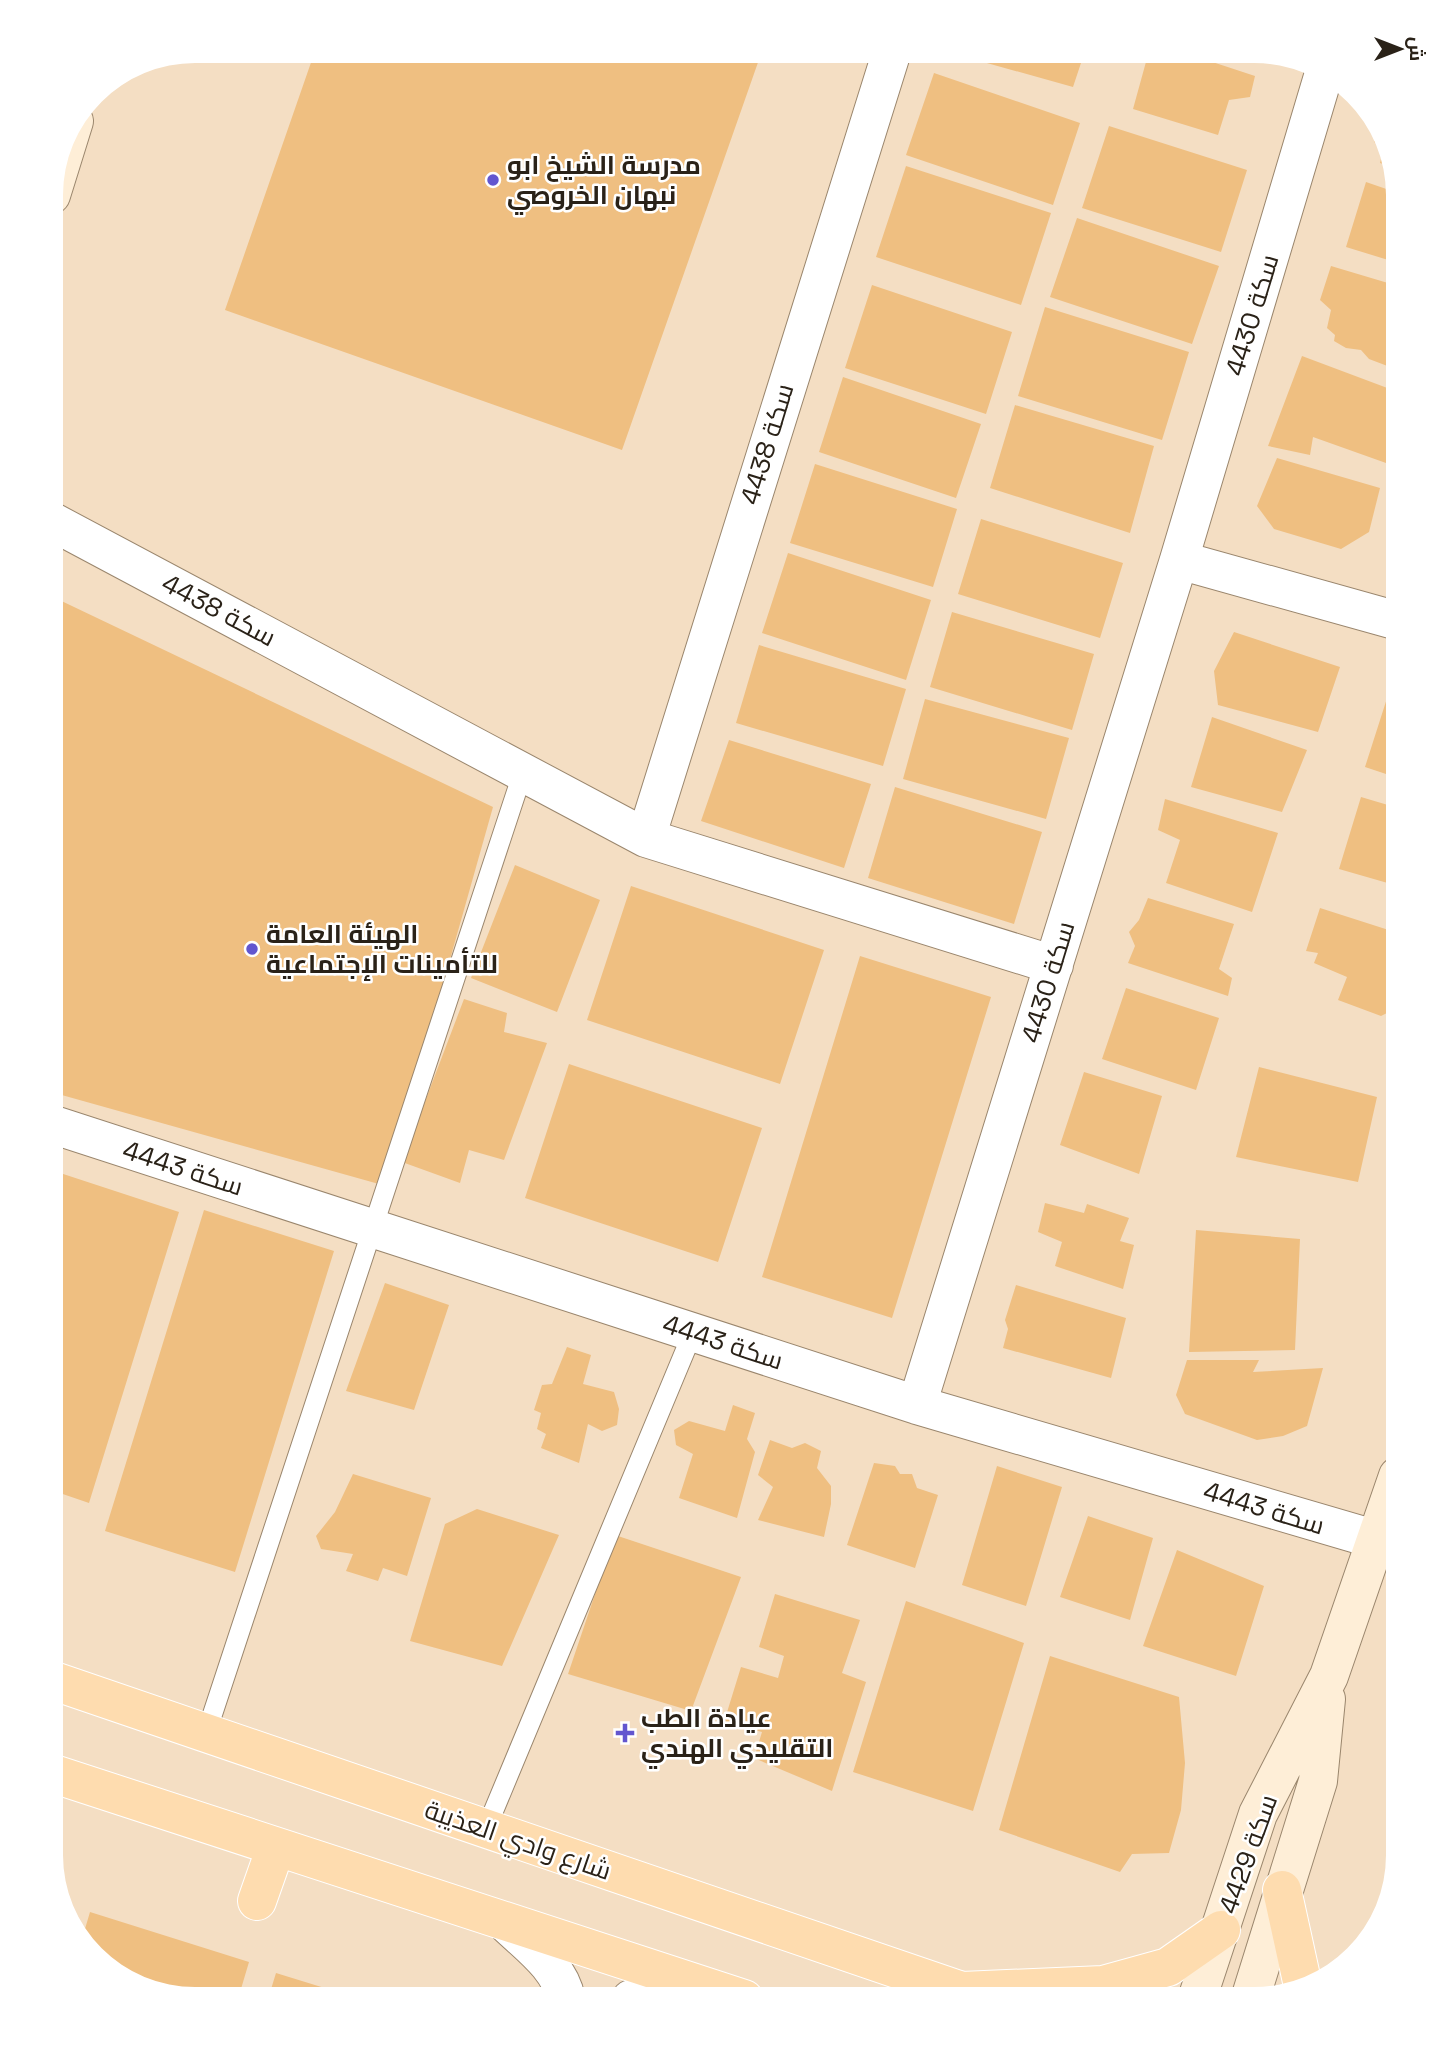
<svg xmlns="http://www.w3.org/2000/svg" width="1449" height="2050" font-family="'Space Grotesk',Cairo,sans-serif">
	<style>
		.building { fill: #efbf81 }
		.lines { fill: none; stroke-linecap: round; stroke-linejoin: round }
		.lane-casing { stroke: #9a866d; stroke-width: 21 }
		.street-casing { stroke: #9a866d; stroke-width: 40 }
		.secondary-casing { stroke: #9a866d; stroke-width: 40 }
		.primary-casing { stroke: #fff; stroke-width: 40 }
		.lane { stroke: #fff; stroke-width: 19 }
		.street { stroke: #fff; stroke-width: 38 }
		.secondary { stroke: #feeed7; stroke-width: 38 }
		.primary { stroke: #fedcaf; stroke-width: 38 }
		.poi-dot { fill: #6256cf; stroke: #fff; stroke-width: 2.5 }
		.labels { text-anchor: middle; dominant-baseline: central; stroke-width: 5; stroke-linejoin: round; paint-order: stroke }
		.poi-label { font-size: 26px; font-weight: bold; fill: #2a2218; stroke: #fff; text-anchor: start }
		.street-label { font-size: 26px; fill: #2a2218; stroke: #fff }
	</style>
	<rect width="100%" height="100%" fill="#f4dec3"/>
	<path class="building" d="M315 51H762L622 450 225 310Z
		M972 51H1085L1073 87 969 58Z
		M1149 51H1179L1255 76 1250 97 1229 100 1218 135 1133 109Z
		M934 73 1080 123 1053 205 906 155Z
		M1109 126 1247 170 1221 252 1082 208Z
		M1380 126 1384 143 1390 166 1380 163 1384 147 1374 142Z
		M906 166 1051 213 1021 305 876 257Z
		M1366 182 1398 193V263L1346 247Z
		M1077 218 1219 266 1192 344 1050 297Z
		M1331 266 1398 286V370L1369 359 1361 350 1346 348 1334 341 1335 335 1327 328 1331 310 1320 300Z
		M872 285 1012 332 986 414 845 368Z
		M1045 307 1189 352 1162 440 1018 396Z
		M1302 356 1398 392V427L1386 463 1313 437 1310 455 1268 446Z
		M843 377 981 424 956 498 819 452Z
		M1015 405 1154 446 1130 533 990 488Z
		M1277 458 1380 488 1369 532 1341 549 1274 529 1257 506Z
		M815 464 957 509 933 587 790 543Z
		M981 519 1123 563 1100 638 958 594Z
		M788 553 931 600 906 680 762 633Z
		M51 596 493 807 386 1186 51 1092Z
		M952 612 1094 654 1072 730 930 687Z
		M1234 632 1340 667 1318 732 1218 705 1214 671Z
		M759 645 906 689 883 766 736 723Z
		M1389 692 1398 696V778L1365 767Z
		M925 699 1069 738 1046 819 903 779Z
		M1212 717 1307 750 1282 812 1191 787Z
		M729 740 871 784 844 868 701 821Z
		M895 787 1042 832 1014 924 868 878Z
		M1361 797 1398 808V886L1339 869Z
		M1165 799 1278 833 1252 912 1166 883 1180 840 1158 830Z
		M515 865 600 900 557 1012 471 978Z
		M631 886 824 950 780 1084 587 1020Z
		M1148 898 1234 924 1219 969 1232 978 1228 996 1128 963 1135 946 1129 932 1139 920Z
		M1320 908 1398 933V972L1392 986 1397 1008 1381 1016 1338 1000 1347 977 1314 963 1318 953 1306 951Z
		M860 956 991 997 892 1318 762 1277Z
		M1126 988 1219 1018 1196 1090 1102 1059Z
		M464 999 507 1013 504 1032 547 1043 504 1160 469 1150 460 1183 402 1162Z
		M569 1064 762 1128 718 1262 525 1198Z
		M1259 1067 1377 1097 1358 1182 1236 1157Z
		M1084 1072 1162 1096 1139 1174 1060 1145Z
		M51 1170 179 1212 89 1503 51 1490Z
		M1045 1203 1084 1213 1087 1204 1129 1218 1120 1241 1134 1245 1123 1289 1055 1266 1062 1242 1038 1232Z
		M204 1210 334 1251 235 1572 105 1531Z
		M1196 1230 1300 1239 1295 1350 1189 1352Z
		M385 1283 449 1305 414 1410 346 1391Z
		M1016 1285 1126 1318 1111 1378 1003 1348 1008 1329 1005 1320Z
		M567 1347 591 1355 583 1384 614 1392 619 1409 617 1425 602 1431 588 1424 579 1463 541 1448 546 1434 537 1429 541 1413 534 1410 542 1385 552 1384Z
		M1187 1360H1259L1253 1372 1323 1368 1307 1426 1283 1436 1257 1440 1185 1414 1176 1395Z
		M733 1405 755 1413 747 1439 755 1452 737 1518 679 1498 693 1454 676 1445 674 1430 689 1421 725 1431Z
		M770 1440 792 1448 805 1443 821 1451 817 1468 831 1486V1504L824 1537 758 1520 773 1487 758 1475Z
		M874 1463 895 1466 900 1474H912L917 1488 938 1495 915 1568 847 1545Z
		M997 1466 1062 1487 1026 1606 962 1585Z
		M353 1474 431 1498 407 1576 383 1568 378 1581 346 1571 353 1554 321 1549 316 1536 335 1512Z
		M477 1509 559 1535 502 1666 410 1641 445 1524Z
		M1088 1516 1153 1538 1130 1620 1060 1597Z
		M615 1535 741 1577 691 1711 568 1674Z
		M1177 1550 1264 1586 1236 1676 1143 1646Z
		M775 1594 860 1620 842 1673 866 1682 832 1791 754 1758 762 1732 724 1722 741 1667 778 1678 784 1656 759 1647Z
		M906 1601 1024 1643 973 1811 853 1772Z
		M1050 1656 1179 1697 1185 1763 1181 1810 1169 1853 1132 1854 1120 1872 999 1830Z
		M90 1912 249 1962 238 1999H186L123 1980 82 1939Z
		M276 1973 357 1998V1999H268Z"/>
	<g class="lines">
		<defs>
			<path id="lane" d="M206 1734 523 772
				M486 1829 693 1332"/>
			<path id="street" d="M51 521 646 838 1054 965
				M1179 560 1398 621
				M646 838 892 51
				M51 1124 917 1405 1398 1546
				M917 1405 1179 560 1325 70
				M507 1924C530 1946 560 1967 566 1999
				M631 1999 674 1990 715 1993"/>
			<path id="secondary" d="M51 195 74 121
				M1197 1999 1258 1814 1329 1676 1398 1476
				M1250 1999 1318 1781 1326 1699"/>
			<path id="primary" d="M51 1680 985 1999
				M51 1773 744 1999
				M1282 1890 1303 1986
				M257 1901 276 1847
				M962 1991 1103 1985 1168 1967 1221 1930"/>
		</defs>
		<use href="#lane" class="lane-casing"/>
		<use href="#street" class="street-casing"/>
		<use href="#secondary" class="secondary-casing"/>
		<use href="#primary" class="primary-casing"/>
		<use href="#lane" class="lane"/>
		<use href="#street" class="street"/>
		<use href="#secondary" class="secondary"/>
		<use href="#primary" class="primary"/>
	</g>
	<g class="poi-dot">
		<circle cx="493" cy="180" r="7"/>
		<circle cx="252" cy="949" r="7"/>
		<path d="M621.5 1722.5h7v7h7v7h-7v7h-7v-7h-7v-7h7z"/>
	</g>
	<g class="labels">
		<g class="poi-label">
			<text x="507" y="165">مدرسة الشيخ ابو<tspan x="507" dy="30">نبهان الخروصي</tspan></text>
			<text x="266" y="934">الهيئة العامة<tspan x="266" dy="30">للتأمينات الإجتماعية</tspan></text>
			<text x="641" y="1718">عيادة الطب<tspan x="641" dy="30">التقليدي الهندي</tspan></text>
		</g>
		<g class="street-label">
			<text transform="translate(1252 315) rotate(-73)">سكة 4430</text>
			<text transform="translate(767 444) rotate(-73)">سكة 4438</text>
			<text transform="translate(219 610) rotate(28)">سكة 4438</text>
			<text transform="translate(1048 982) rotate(-73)">سكة 4430</text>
			<text transform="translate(183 1168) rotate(18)">سكة 4443</text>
			<text transform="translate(723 1342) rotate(18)">سكة 4443</text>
			<text transform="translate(1264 1508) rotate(17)">سكة 4443</text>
			<text transform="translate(518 1840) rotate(19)">شارع وادي العذيبة</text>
			<text transform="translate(1248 1854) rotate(-70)">سكة 4429</text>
		</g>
	</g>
	<path d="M0 0H1449V2050H0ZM195 63H1254A132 132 0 0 1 1386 195V1855A132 132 0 0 1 1254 1987H195A132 132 0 0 1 63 1855V195A132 132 0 0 1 195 63Z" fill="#fff" fill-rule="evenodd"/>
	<g transform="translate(1400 49) rotate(90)" stroke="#ffffff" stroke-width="5" paint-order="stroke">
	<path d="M0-5L12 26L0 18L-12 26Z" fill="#2a2218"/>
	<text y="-10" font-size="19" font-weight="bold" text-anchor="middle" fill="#2a2218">ش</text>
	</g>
</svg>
